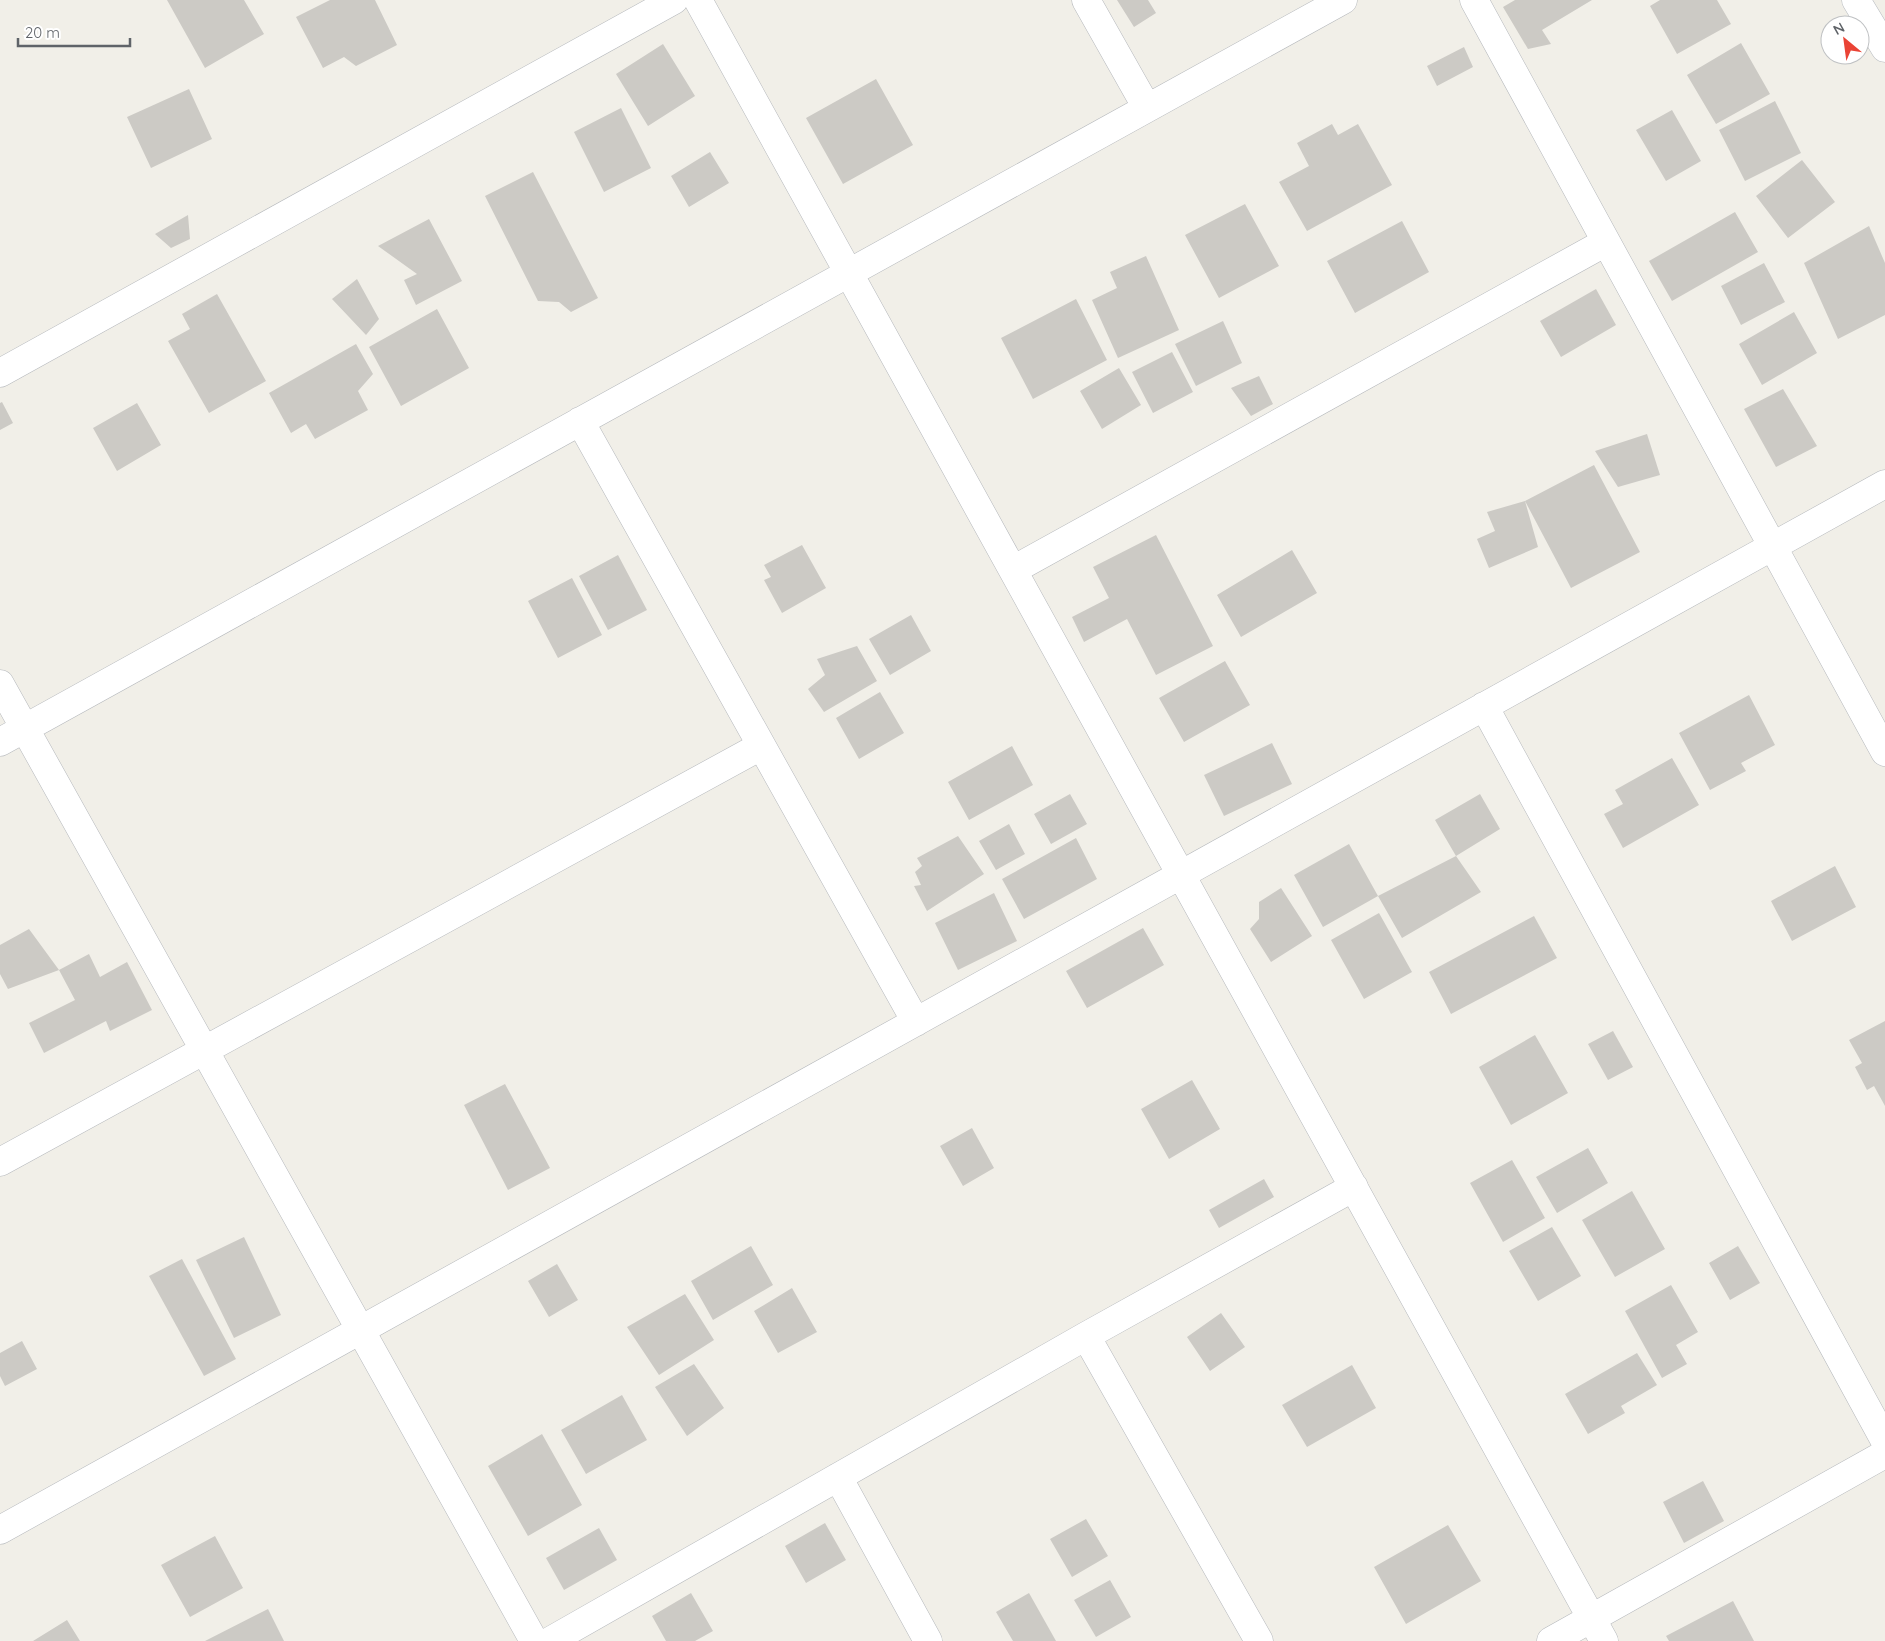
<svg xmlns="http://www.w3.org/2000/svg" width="1885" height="1641" font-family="Quicksand,sans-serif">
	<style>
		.building { fill: #cccac5 }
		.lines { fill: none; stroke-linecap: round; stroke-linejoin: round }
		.street-casing { stroke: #b5b8bc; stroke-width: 29 }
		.secondary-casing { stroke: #b6babf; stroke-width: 29 }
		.street { stroke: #fff; stroke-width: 28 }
		.secondary { stroke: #fff; stroke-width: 28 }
	</style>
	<rect width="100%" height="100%" fill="#f1efe8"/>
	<path class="building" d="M167 0H244L264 34 205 68Z
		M330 0H375L397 45 356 66 344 57 323 68 296 17Z
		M1117 0H1148L1156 13 1134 27Z
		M1515 0H1592L1542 30 1551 44 1528 49 1503 7Z
		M1660 0H1717L1731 24 1677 54 1650 6Z
		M1741 43 1770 94 1716 124 1687 75Z
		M663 44 695 96 648 126 616 74Z
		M1464 47 1473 67 1437 86 1427 66Z
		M876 79 913 145 843 184 806 118Z
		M189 89 212 139 151 168 127 117Z
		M1775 101 1801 153 1745 181 1719 130Z
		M621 108 651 168 604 192 574 132Z
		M1672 110 1701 161 1666 181 1636 130Z
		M1332 124 1338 135 1358 124 1392 185 1307 231 1279 182 1309 166 1297 143Z
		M710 152 729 183 689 207 671 176Z
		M1802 160 1835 202 1788 238 1756 196Z
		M533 172 598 298 571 312 559 302 538 301 485 196Z
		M1245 204 1279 266 1219 298 1185 235Z
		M1735 212 1758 252 1672 301 1649 261Z
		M188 215 190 239 171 248 155 234Z
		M429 219 462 281 416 305 404 280 417 274 378 246Z
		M1402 221 1429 272 1355 313 1327 261Z
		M1869 226 1885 263V315L1838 339 1804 263Z
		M1146 256 1179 330 1118 358 1092 300 1117 288 1110 272Z
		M1764 263 1785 302 1741 325 1721 286Z
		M357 279 379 319 366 335 332 299Z
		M1596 289 1616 325 1561 357 1540 321Z
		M217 294 266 381 209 413 168 341 190 329 182 314Z
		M1076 299 1107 360 1033 399 1001 338Z
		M437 309 469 368 401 406 369 347Z
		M1794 312 1817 353 1762 385 1739 344Z
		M1223 321 1242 363 1196 386 1175 344Z
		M356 344 373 374 358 391 368 410 315 439 306 424 291 433 269 393Z
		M1172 352 1193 392 1153 413 1132 372Z
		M1119 368 1141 405 1102 429 1080 391Z
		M1259 376 1273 404 1251 416 1231 388Z
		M1783 389 1817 446 1776 467 1744 409Z
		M2 402 13 423 0 430V403Z
		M137 403 161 445 117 471 93 428Z
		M1647 434 1660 475 1618 487 1595 451Z
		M1594 465 1640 552 1571 588 1525 501 1538 547 1489 568 1477 539 1495 531 1487 512 1525 501Z
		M1156 535 1213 646 1156 675 1127 619 1084 642 1072 617 1109 598 1093 567Z
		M802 545 826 588 782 613 764 580 771 577 764 565Z
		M1292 550 1317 593 1241 637 1217 595Z
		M618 555 647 610 608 630 579 576Z
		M572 578 602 635 558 658 528 601Z
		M911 615 931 651 890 675 869 639Z
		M857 646 877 681 824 712 808 689 825 675 817 659Z
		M1225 661 1250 705 1184 742 1159 698Z
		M880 692 904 733 859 759 836 718Z
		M1749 695 1775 745 1741 763 1746 771 1710 790 1679 733Z
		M1272 743 1292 784 1224 816 1204 775Z
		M1012 746 1033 785 969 820 948 782Z
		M1672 758 1699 805 1623 848 1604 814 1623 804 1615 790Z
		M1070 794 1087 824 1051 844 1034 814Z
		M1480 794 1500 829 1456 856 1481 892 1402 938 1378 896 1323 927 1294 875 1349 844 1378 896 1456 856 1435 820Z
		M1009 824 1025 854 996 870 979 841Z
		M958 836 984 874 927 911 914 886 921 885 915 872 922 866 917 858Z
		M1076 838 1097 879 1024 919 1002 879Z
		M1835 866 1856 907 1792 941 1771 901Z
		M1281 888 1312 936 1271 962 1250 929 1259 919V902Z
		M994 893 1017 941 958 970 935 923Z
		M1379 913 1412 972 1364 999 1331 940Z
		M1534 916 1557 958 1451 1014 1429 972Z
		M1143 928 1164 965 1087 1008 1066 971Z
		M29 929 59 970 8 989 0 974V945Z
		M89 954 100 977 127 962 152 1010 110 1031 106 1021 44 1053 29 1023 75 1000 59 970Z
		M1885 1021V1106L1874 1086 1867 1090 1855 1067 1862 1063 1849 1040Z
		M1613 1031 1633 1067 1608 1080 1588 1044Z
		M1535 1035 1568 1093 1511 1125 1479 1067Z
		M1192 1080 1220 1129 1169 1159 1141 1109Z
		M505 1084 550 1168 508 1190 464 1105Z
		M972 1128 994 1168 963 1186 940 1146Z
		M1588 1148 1608 1183 1557 1213 1536 1177Z
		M1512 1160 1545 1218 1503 1242 1470 1183Z
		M1264 1179 1274 1197 1219 1228 1209 1210Z
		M1632 1191 1665 1249 1615 1277 1582 1220Z
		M1552 1227 1581 1276 1538 1301 1509 1251Z
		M244 1237 281 1315 234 1338 196 1260Z
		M751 1246 773 1285 713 1320 691 1281Z
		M1738 1246 1760 1283 1730 1300 1709 1263Z
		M182 1259 236 1359 204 1376 149 1276Z
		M557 1264 578 1300 549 1317 528 1281Z
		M1671 1285 1698 1332 1676 1345 1687 1364 1662 1378 1625 1311Z
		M792 1288 817 1332 778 1353 754 1311Z
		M685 1294 714 1340 659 1375 627 1327Z
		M1221 1313 1245 1347 1210 1371 1187 1337Z
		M22 1341 37 1369 5 1386 0 1376V1353Z
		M1637 1353 1657 1385 1621 1406 1625 1413 1588 1434 1565 1394Z
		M694 1364 724 1408 687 1436 655 1387Z
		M1352 1365 1376 1408 1307 1447 1282 1405Z
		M622 1395 647 1440 586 1474 561 1430Z
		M542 1434 582 1505 528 1536 488 1466Z
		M1703 1481 1724 1521 1684 1543 1663 1502Z
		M1086 1519 1108 1556 1072 1577 1050 1539Z
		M825 1523 846 1560 806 1583 785 1546Z
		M1448 1525 1481 1581 1406 1624 1374 1567Z
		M599 1528 617 1560 564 1590 546 1558Z
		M215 1536 243 1588 190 1617 161 1565Z
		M1110 1580 1131 1617 1096 1637 1074 1600Z
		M691 1593 713 1631 695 1641H666L652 1616Z
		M1029 1593 1056 1641H1013L996 1612Z
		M1733 1601 1754 1641H1669L1666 1636Z
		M268 1609 284 1641H205Z
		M67 1620 80 1641H33Z"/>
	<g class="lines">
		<defs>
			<path id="street" d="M698 0 1604 1641
				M1086 0 1147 108
				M1474 0 1885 752
				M0 373 674 0
				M580 421 916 1022
				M1013 570 1606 242
				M0 684 534 1641
				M1484 706 1885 1441
				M0 742 1343 0
				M0 1162 761 746
				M1086 1336 1259 1641
				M838 1477 928 1641
				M0 1530 1885 484
				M550 1641 1086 1336 1354 1187
				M1551 1641 1885 1454"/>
			<path id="secondary" d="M1856 0 1885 48"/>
		</defs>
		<use href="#street" class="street-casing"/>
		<use href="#secondary" class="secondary-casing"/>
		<use href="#street" class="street"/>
		<use href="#secondary" class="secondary"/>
	</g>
	<g transform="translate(1845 40) rotate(331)"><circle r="24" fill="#ffffff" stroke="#bfc1c3"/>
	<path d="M0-4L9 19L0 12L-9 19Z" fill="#ea4335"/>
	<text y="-8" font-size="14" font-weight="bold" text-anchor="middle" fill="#5f6368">N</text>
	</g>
	<path d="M18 38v8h112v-8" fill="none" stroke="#5f6368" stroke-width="2.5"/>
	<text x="25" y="38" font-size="15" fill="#5f6368" stroke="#ffffff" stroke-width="4" paint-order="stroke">20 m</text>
</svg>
